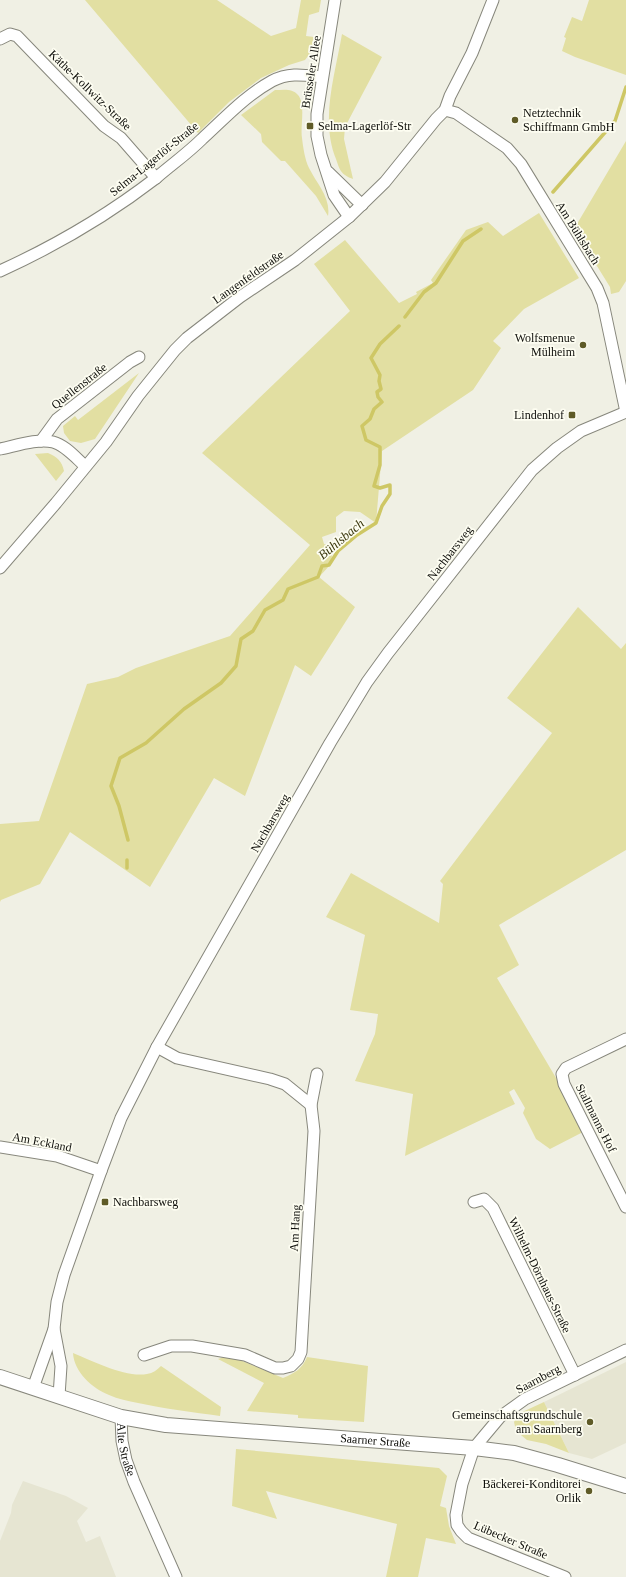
<svg xmlns="http://www.w3.org/2000/svg" width="626" height="1577" font-family="'Times New Roman',serif">
	<style>
		.built { fill: #e6e5d2 }
		.green { fill: #e2dfa2 }
		.lines { fill: none; stroke-linecap: round; stroke-linejoin: round }
		.stream { stroke: #cec765; stroke-width: 3.5 }
		.minor-casing { stroke: #87877c; stroke-width: 13 }
		.major-casing { stroke: #87877c; stroke-width: 16 }
		.minor { stroke: #fff; stroke-width: 11 }
		.major { stroke: #fff; stroke-width: 14 }
		.poi-dot { fill: #5f5b27; stroke: #fdfdf1; stroke-width: 1.5 }
		.labels { text-anchor: middle; dominant-baseline: central; stroke-width: 3.5; stroke-linejoin: round; paint-order: stroke }
		.street-label { font-size: 12px; fill: #0e0e0a; stroke: #fdfdf1 }
		.poi-label { font-size: 12px; fill: #0e0e0a; stroke: #fdfdf1; text-anchor: end }
		.water-label { font-size: 13px; font-style: italic; fill: #3c390f; stroke: #fdfdf1 }
	</style>
	<rect width="100%" height="100%" fill="#f0f0e4"/>
	<path class="built" d="M626 1362V1443L592 1459 569 1453 544 1402Z
		M23 1481 66 1496 88 1508 77 1521 86 1542 100 1536 116 1577H0V1541L11 1513 12 1505Z"/>
	<path class="green" d="M85 0H217L271 36 296 28 301 0H321L319 12 309 15 306 36 314 37 312 51 305 60 289 65 261 78 229 102 198 133Z
		M589 0H626V75L575 57 562 51 566 38 564 37 572 17 582 21Z
		M342 34 382 57 345 127 344 139 353 179C351 178 347 177 345 175 340 172 338 165 336 159 320 120 335 75 342 34Z
		M275 90C284 90 292 88 298 95 306 104 300 127 302 138 303 147 305 160 309 168 317 184 331 198 328 216L316 196 285 161H281L262 142 261 134 241 115Z
		M626 141V281L619 292 611 294 610 287 574 229Z
		M539 213 579 278 524 309 493 341 501 348 473 390 382 451 376 523 360 512 344 511 336 517V532L322 537 324 544 333 547 331 564 319 577 355 607 311 676 295 665 245 796 214 778 150 887 70 832 40 884 1 900 0 902V824L39 821 87 684 118 677 136 668 230 636 310 545 202 453 350 311 314 264 345 240 399 303 417 294 416 292 433 283 431 280 466 230 488 222 503 236Z
		M139 373 95 439 81 443 70 441 64 433 63 426 75 416 78 420Z
		M48 453C57 457 62 461 64 471L56 481 35 454Z
		M578 607 621 649 626 643V850L499 925 519 965 497 978 559 1083 583 1132 550 1149 536 1139 523 1113 525 1108 514 1089 509 1092 515 1104 405 1156 413 1094 355 1081 375 1034 378 1014 350 1010 365 935 326 917 351 873 439 923 443 884 440 881 552 733 507 698Z
		M73 1353C93 1361 126 1378 147 1374 153 1373 157 1370 161 1366L221 1407 220 1416C193 1412 165 1409 138 1403 128 1401 118 1399 109 1395 92 1388 74 1372 73 1353Z
		M224 1357 240 1360 283 1378C295 1373 302 1369 307 1357L368 1366 364 1422 298 1418V1415L247 1411 264 1383 218 1359Z
		M544 1402 569 1453 546 1444 527 1440 516 1431 514 1422 518 1414Z
		M236 1449 439 1468 447 1476 440 1506 446 1508 449 1526 456 1544 426 1538 418 1577H386L397 1524 266 1491 277 1519 232 1506Z"/>
	<g class="lines">
		<path class="stream" d="M553 192 615 121 626 87
			M405 317 424 292 436 283 463 241 481 229
			M128 840 119 806 111 786 120 758 146 743 184 709 221 683 236 666 241 639 253 631 265 610 283 600 288 589 318 577 322 566 329 565 338 551 357 535 376 523 382 506 390 494V485L380 488 374 486 380 465V447L366 440 362 426 370 419 374 409 382 402 378 397 377 392 381 389 379 381 380 375 371 358 380 344 399 326
			M127 868V860"/>
		<defs>
			<g id="minor">
				<path d="M335 0 317 114V136L321 155 334 195 349 217"/>
				<path d="M0 39 10 34 17 36 104 126 121 138 156 178"/>
				<path d="M445 110 456 113 507 148 521 164 597 288 603 303 626 412"/>
				<path d="M328 172 362 205"/>
				<path d="M0 271C55 246 108 215 156 178 171 165 188 153 202 139 225 118 245 96 272 81 289 72 304 75 322 77"/>
				<path d="M41 441 57 419 130 362 139 357"/>
				<path d="M0 449C15 446 38 438 53 442 65 445 76 458 85 466"/>
				<path d="M0 568 56 503 106 442 138 396 175 350 187 338 240 297 295 260 349 217 385 182 436 119 445 110 450 96 472 53 493 0"/>
				<path d="M626 1039 566 1068 562 1074 564 1084 626 1207"/>
				<path d="M157 1047 177 1058 270 1079 285 1084 311 1105"/>
				<path d="M0 1147 57 1156 101 1171"/>
				<path d="M474 1202 484 1199 493 1208 575 1375"/>
				<path d="M54 1329 61 1366 59 1396"/>
				<path d="M144 1355 171 1346H192L245 1355 275 1368H283L291 1366 298 1359 301 1352 303 1317 314 1131 311 1105 317 1074"/>
				<path d="M33 1388 54 1329 57 1302 64 1275 101 1171 121 1118 157 1047 330 743 367 682 388 653 532 470 557 448 581 431 626 412"/>
				<path id="s1" d="M121 1417 122 1441 126 1460 134 1482 176 1577"/>
				<path d="M565 1577 468 1538 461 1531 457 1525 456 1515 462 1484 474 1448 500 1417 525 1399 626 1350"/>
			</g>
			<g id="major">
				<path id="s2" d="M0 1377 121 1417 166 1425 474 1448 514 1453 558 1465 626 1486"/>
			</g>
		</defs>
		<use href="#minor" class="minor-casing"/>
		<use href="#major" class="major-casing"/>
		<use href="#minor" class="minor"/>
		<use href="#major" class="major"/>
	</g>
	<g class="poi-dot">
		<circle cx="515" cy="120" r="4"/>
		<rect x="306" y="122" width="8" height="8" rx="2"/>
		<circle cx="583" cy="345" r="4"/>
		<rect x="568" y="411" width="8" height="8" rx="2"/>
		<rect x="101" y="1198" width="8" height="8" rx="2"/>
		<circle cx="590" cy="1422" r="4"/>
		<circle cx="589" cy="1491" r="4"/>
	</g>
	<g class="labels">
		<g class="street-label">
			<text transform="translate(311 72) rotate(-81)">Brüsseler Allee</text>
			<text transform="translate(90 90) rotate(44)">Käthe-Kollwitz-Straße</text>
			<text transform="translate(154 159) rotate(-39)">Selma-Lagerlöf-Straße</text>
			<text transform="translate(578 233) rotate(58)">Am Bühlsbach</text>
			<text transform="translate(248 277) rotate(-35)">Langenfeldstraße</text>
			<text transform="translate(79 386) rotate(-38)">Quellenstraße</text>
			<text transform="translate(450 553) rotate(-52)">Nachbarsweg</text>
			<text transform="translate(270 823) rotate(-60)">Nachbarsweg</text>
			<text transform="translate(596 1118) rotate(63)">Stallmanns Hof</text>
			<text transform="translate(42 1142) rotate(11)">Am Eckland</text>
			<text transform="translate(295 1228) rotate(-87)">Am Hang</text>
			<text transform="translate(540 1275) rotate(64)">Wilhelm-Dörnhaus-Straße</text>
			<text transform="translate(538 1379) rotate(-28)">Saarnberg</text>
			<text stroke="none"><textPath href="#s2" startOffset="383">Saarner Straße</textPath></text>
			<text stroke="none"><textPath href="#s1" startOffset="33">Alte Straße</textPath></text>
			<text transform="translate(511 1540) rotate(23)">Lübecker Straße</text>
		</g>
		<g class="poi-label">
			<text x="523" y="113" text-anchor="start">Netztechnik<tspan x="523" dy="14">Schiffmann GmbH</tspan></text>
			<text x="318" y="126" text-anchor="start">Selma-Lagerlöf-Str</text>
			<text x="575" y="338">Wolfsmenue<tspan x="575" dy="14">Mülheim</tspan></text>
			<text x="564" y="415">Lindenhof</text>
			<text x="113" y="1202" text-anchor="start">Nachbarsweg</text>
			<text x="582" y="1415">Gemeinschaftsgrundschule<tspan x="582" dy="14">am Saarnberg</tspan></text>
			<text x="581" y="1484">Bäckerei-Konditorei<tspan x="581" dy="14">Orlik</tspan></text>
		</g>
		<g class="water-label">
			<text transform="translate(341 539) rotate(-40)">Bühlsbach</text>
		</g>
	</g>
</svg>
